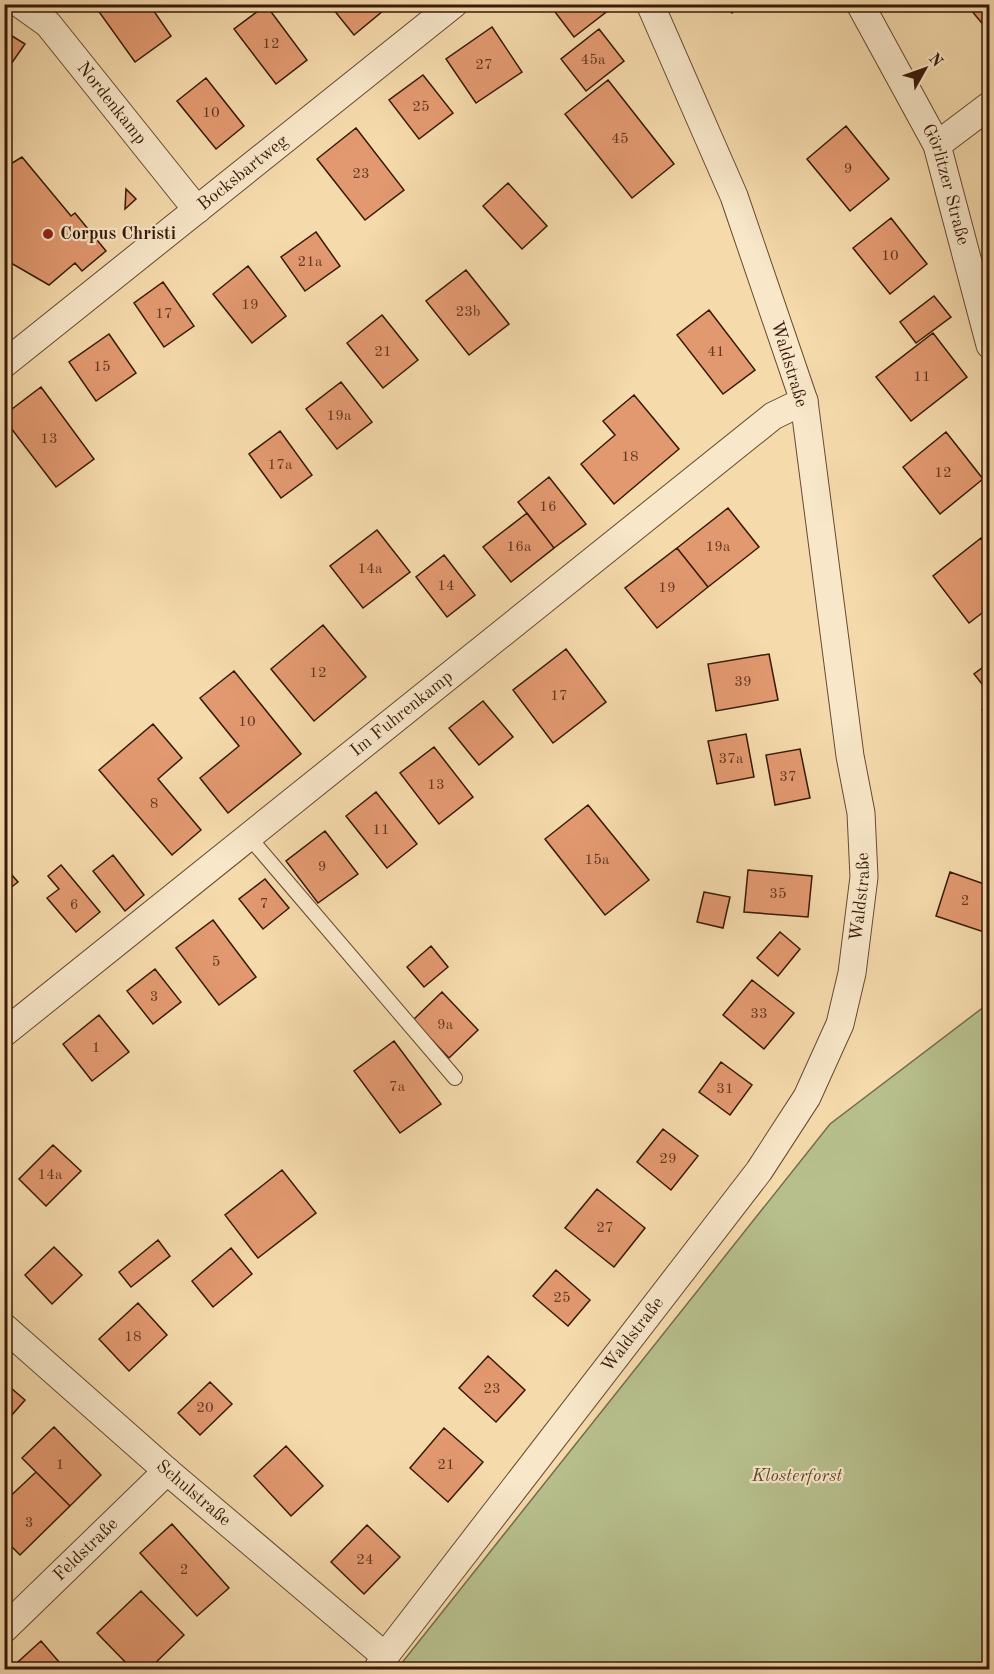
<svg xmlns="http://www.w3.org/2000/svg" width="994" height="1674" font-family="'Old Standard TT',serif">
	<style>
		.green { fill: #b7c08d; stroke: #776c4a; stroke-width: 1.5 }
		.building { fill: #e39970; stroke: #371908; stroke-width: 1.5 }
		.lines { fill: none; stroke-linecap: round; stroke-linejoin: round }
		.lane-casing { stroke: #664931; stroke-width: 16 }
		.street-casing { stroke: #664931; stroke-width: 29 }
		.lane { stroke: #f8e7c9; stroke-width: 14 }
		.street { stroke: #f8e7c9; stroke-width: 27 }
		.poi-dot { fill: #8f2418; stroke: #f8e7c9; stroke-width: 2 }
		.labels { text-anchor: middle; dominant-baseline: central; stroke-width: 4.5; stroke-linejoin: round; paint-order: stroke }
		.number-label { font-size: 15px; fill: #623922 }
		.street-label { font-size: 18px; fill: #371908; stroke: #f8e7c9 }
		.poi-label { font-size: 18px; font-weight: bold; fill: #371908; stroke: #f8e7c9; text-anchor: start }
		.park-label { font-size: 18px; font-style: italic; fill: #5d4b30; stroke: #f8e7c9 }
	</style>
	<rect width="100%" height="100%" fill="#f5daac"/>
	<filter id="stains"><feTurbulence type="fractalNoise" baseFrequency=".00333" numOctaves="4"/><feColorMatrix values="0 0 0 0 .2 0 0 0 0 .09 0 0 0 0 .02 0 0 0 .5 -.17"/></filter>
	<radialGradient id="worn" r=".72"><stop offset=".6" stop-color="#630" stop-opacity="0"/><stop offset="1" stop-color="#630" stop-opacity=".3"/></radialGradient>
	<path class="green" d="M989 1003V1669H397L830 1124Z"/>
	<path class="building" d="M104 4H149L171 36 135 62 97 9Z
		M329 4H380L384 10 354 35Z
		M549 4H606L610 9 574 37Z
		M725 4H743L732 13Z
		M966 4H990V33Z
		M266 5 307 60 276 84 234 29Z
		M492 27 522 72 476 103 446 59Z
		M599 29 624 61 586 91 561 59Z
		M4 31 25 44 4 74Z
		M423 75 453 113 419 139 389 100Z
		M206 78 244 126 216 149 177 101Z
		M608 80 674 164 632 198 565 114Z
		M846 126 889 179 850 211 807 159Z
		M356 128 404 190 365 220 317 159Z
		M22 157 71 216 75 213 106 251 82 271 75 263 49 285 4 259V168Z
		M508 183 547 226 522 249 483 206Z
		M126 189 136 199 125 209Z
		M891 218 927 264 890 294 853 248Z
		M316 232 340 266 305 291 281 257Z
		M248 266 286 316 252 343 213 294Z
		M466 270 509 324 469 355 426 301Z
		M163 282 194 326 164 347 134 303Z
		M934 296 951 317 916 343 900 322Z
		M709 310 755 370 723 394 677 335Z
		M382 315 418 360 383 388 347 343Z
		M933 333 967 377 911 421 876 377Z
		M109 334 136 373 96 401 69 362Z
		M341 382 372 422 337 449 306 409Z
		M41 387 94 459 56 487 4 419V415Z
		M634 395 679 449 614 504 581 464 615 435 603 421Z
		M280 431 312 475 281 498 249 454Z
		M946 432 983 479 940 514 903 467Z
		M549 477 586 524 554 548 518 502Z
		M728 508 759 547 708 587 677 548Z
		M527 513 554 548 511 582 483 547Z
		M377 530 410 572 363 608 330 566Z
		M981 538 990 549V607L969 623 933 576Z
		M677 548 708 587 657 628 625 588Z
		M444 555 475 595 447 617 416 577Z
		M323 625 366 677 314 721 271 669Z
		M566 649 606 702 553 743 513 690Z
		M769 654 778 700 716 711 708 664Z
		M990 662V694L974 674Z
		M234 671 301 754 228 813 200 778 239 746 200 698Z
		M483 701 513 737 479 765 449 728Z
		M990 704V720L982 710Z
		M153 724 182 758 158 779 201 830 172 855 99 770Z
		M746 734 754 777 717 784 708 741Z
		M434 747 473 797 439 824 400 773Z
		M800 749 810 798 775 805 766 755Z
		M376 792 417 844 387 868 346 816Z
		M588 805 649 880 605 915 545 839Z
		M325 831 358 874 318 903 286 861Z
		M113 855 144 895 125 911 93 871Z
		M61 865 100 912 76 932 47 898 59 889 48 876Z
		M4 866 18 882 4 893Z
		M748 870 812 876 808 917 744 912Z
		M950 872 990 886V934L936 916Z
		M265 879 289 908 263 929 239 899Z
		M704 892 730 897 723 928 697 922Z
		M213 920 256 977 219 1005 176 948Z
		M780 932 800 949 778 976 757 958Z
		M431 946 448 967 424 987 407 967Z
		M155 969 181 1002 153 1024 127 991Z
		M752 980 794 1013 764 1049 723 1015Z
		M442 992 478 1030 449 1058 413 1020Z
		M99 1015 129 1052 92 1081 63 1044Z
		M394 1041 441 1104 400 1133 354 1071Z
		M721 1062 752 1085 730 1115 699 1092Z
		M663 1129 698 1156 671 1190 637 1162Z
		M53 1145 81 1171 46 1206 19 1179Z
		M282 1170 316 1213 258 1258 225 1215Z
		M597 1189 645 1228 614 1267 565 1228Z
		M158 1240 170 1256 131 1287 119 1272Z
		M54 1247 82 1275 52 1304 25 1275Z
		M231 1248 252 1274 213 1307 192 1281Z
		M556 1270 590 1300 568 1326 533 1296Z
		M138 1303 167 1335 129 1371 99 1339Z
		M488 1356 525 1390 496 1422 459 1388Z
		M4 1382 25 1400 4 1424Z
		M210 1382 232 1404 200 1435 178 1413Z
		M54 1427 101 1475 70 1506 22 1458Z
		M444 1428 483 1462 448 1502 410 1468Z
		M286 1446 323 1486 291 1516 254 1476Z
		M36 1472 70 1506 20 1555 4 1539V1502Z
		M172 1524 229 1588 197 1616 140 1553Z
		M367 1525 400 1557 364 1594 331 1562Z
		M141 1591 184 1635 148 1670H133L97 1633Z
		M41 1641 66 1670H9Z"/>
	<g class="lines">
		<defs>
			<path id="lane" d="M249 837 455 1078"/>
			<g id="street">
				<path id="s1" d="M20 4 48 24 197 210"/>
				<path id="s2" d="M860 4 937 145 990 345"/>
				<path d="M937 145 990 105"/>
				<path id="s3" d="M4 364 454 4"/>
				<path id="s4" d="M4 1033 773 416 804 401"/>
				<path id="s5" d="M4 1327 167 1471 385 1656"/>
				<path id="s6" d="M4 1629 167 1471"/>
				<path id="s7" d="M377 1670 385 1656 759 1171 807 1097 840 1024 852 973 864 877 861 813 850 756 804 401 734 196 650 4"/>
			</g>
		</defs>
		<use href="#lane" class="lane-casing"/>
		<use href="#street" class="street-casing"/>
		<use href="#lane" class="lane"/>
		<use href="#street" class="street"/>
	</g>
	<circle class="poi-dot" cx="48" cy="234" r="6"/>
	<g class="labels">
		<g class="number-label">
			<text x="271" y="44">12</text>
			<text x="593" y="60">45a</text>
			<text x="484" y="65">27</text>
			<text x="421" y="107">25</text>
			<text x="211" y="113">10</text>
			<text x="620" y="139">45</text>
			<text x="848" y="169">9</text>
			<text x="361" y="174">23</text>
			<text x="890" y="256">10</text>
			<text x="310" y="262">21a</text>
			<text x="250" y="305">19</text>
			<text x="468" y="312">23b</text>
			<text x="164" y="314">17</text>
			<text x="383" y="352">21</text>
			<text x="716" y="352">41</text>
			<text x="102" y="367">15</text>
			<text x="922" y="377">11</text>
			<text x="339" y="416">19a</text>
			<text x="49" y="439">13</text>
			<text x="630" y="457">18</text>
			<text x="280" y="465">17a</text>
			<text x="943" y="473">12</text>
			<text x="548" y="507">16</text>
			<text x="519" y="547">16a</text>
			<text x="718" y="547">19a</text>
			<text x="370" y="569">14a</text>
			<text x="446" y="586">14</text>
			<text x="667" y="588">19</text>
			<text x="318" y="673">12</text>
			<text x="743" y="682">39</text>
			<text x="559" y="696">17</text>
			<text x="247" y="722">10</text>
			<text x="731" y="759">37a</text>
			<text x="788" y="777">37</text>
			<text x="436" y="785">13</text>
			<text x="154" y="804">8</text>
			<text x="381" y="830">11</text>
			<text x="597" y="860">15a</text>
			<text x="322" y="867">9</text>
			<text x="778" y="894">35</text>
			<text x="965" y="901">2</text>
			<text x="264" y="904">7</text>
			<text x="74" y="905">6</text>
			<text x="216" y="962">5</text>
			<text x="154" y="997">3</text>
			<text x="759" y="1014">33</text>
			<text x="445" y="1025">9a</text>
			<text x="96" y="1048">1</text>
			<text x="397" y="1087">7a</text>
			<text x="725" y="1089">31</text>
			<text x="668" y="1159">29</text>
			<text x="50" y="1175">14a</text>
			<text x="605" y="1228">27</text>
			<text x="562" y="1298">25</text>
			<text x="133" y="1337">18</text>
			<text x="492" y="1389">23</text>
			<text x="205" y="1408">20</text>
			<text x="60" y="1465">1</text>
			<text x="446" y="1465">21</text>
			<text x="29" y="1523">3</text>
			<text x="365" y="1560">24</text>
			<text x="184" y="1570">2</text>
		</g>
		<g class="street-label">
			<text stroke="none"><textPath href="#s1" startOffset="136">Nordenkamp</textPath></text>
			<text stroke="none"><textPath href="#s3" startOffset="306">Bocksbartweg</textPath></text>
			<text stroke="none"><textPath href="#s2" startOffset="201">Görlitzer Straße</textPath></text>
			<text transform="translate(789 364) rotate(73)">Waldstraße</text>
			<text stroke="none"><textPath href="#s4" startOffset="510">Im Fuhrenkamp</textPath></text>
			<text stroke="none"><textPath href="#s7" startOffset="926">Waldstraße</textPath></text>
			<text stroke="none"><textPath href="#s7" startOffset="422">Waldstraße</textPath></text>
			<text stroke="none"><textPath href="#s5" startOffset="252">Schulstraße</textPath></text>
			<text stroke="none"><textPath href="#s6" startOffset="114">Feldstraße</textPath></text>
		</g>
		<g class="poi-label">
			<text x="60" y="234">Corpus Christi</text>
		</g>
		<g class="park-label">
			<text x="797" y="1476">Klosterforst</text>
		</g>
	</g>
	<rect width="994" height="1674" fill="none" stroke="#f5daac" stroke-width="24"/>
	<rect x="6" y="6" width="982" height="1662" fill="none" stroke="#371908" stroke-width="3"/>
	<rect x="12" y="12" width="970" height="1650" fill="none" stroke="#371908" stroke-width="1.5"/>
	<g transform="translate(925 69) rotate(50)" stroke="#f8e7c9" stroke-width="4.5" paint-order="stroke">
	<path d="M0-4.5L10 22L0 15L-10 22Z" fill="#371908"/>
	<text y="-9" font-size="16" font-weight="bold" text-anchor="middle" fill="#371908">N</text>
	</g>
	<rect width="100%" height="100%" filter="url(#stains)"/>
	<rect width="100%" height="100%" fill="url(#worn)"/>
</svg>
